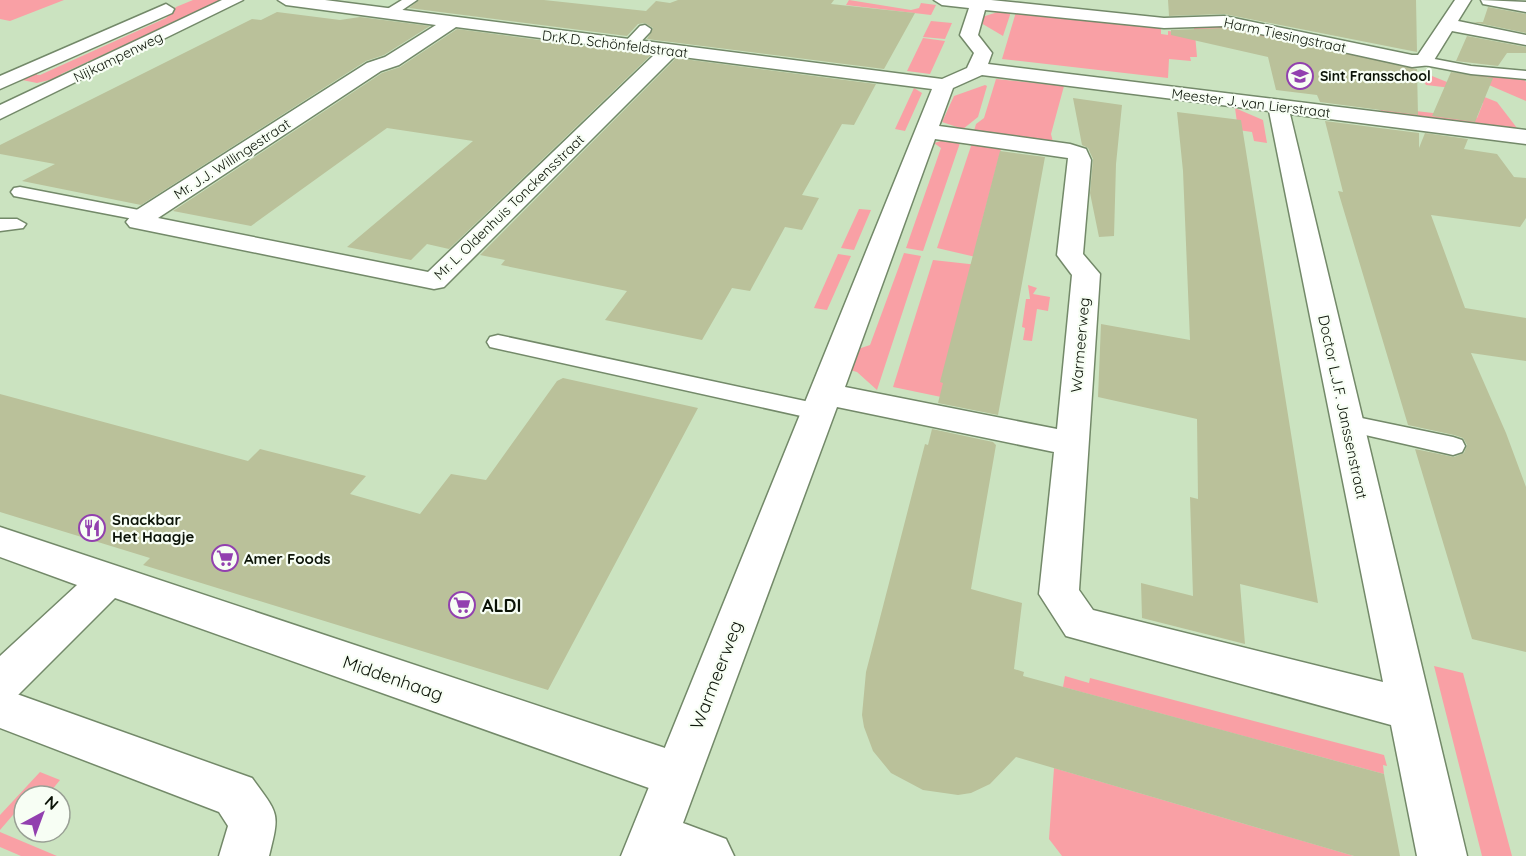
<svg xmlns="http://www.w3.org/2000/svg" width="1526" height="856" font-family="Quicksand,sans-serif">
	<style>
		.green { fill: #f9a0a5 }
		.building { fill: #bac19a }
		.lines { fill: none; stroke-linecap: round; stroke-linejoin: round }
		.service-casing { stroke: #738969; stroke-width: 3 }
		.pedestrian-casing { stroke: #738969; stroke-width: 3 }
		.minor-casing { stroke: #738969; stroke-width: 3 }
		.service { fill: #fff; fill-rule: evenodd }
		.pedestrian { fill: #fff; fill-rule: evenodd }
		.minor { fill: #fff; fill-rule: evenodd }
		.labels { text-anchor: middle; dominant-baseline: central; stroke-width: 4.5; stroke-linejoin: round; paint-order: stroke }
		.far-street-label { font-size: 14px; fill: #0b1307; stroke: #f7fef4 }
		.far-poi-label { font-size: 14px; font-weight: bold; fill: #0b1307; stroke: #f7fef4; text-anchor: start }
		.street-label { font-size: 15px; fill: #0b1307; stroke: #f7fef4 }
		.poi-label { font-size: 15px; font-weight: bold; fill: #0b1307; stroke: #f7fef4; text-anchor: start }
		.near-poi-label { font-size: 18px; font-weight: bold; fill: #0b1307; stroke: #f7fef4; text-anchor: start }
		.near-street-label { font-size: 18px; fill: #0b1307; stroke: #f7fef4 }
	</style>
	<rect width="100%" height="100%" fill="#cbe3c0"/>
	<path class="green" d="M0 0H64L10 21 0 19Z
		M193 0H223L61 74V77L37 83 22 80 38 72 37 75H40L166 18 176 7Z
		M849 0 911 10 919 8 921 3 936 5 931 15 846 5Z
		M1001 11 1011 12 1003 36 981 23 982 17Z
		M1016 12 1161 28V34L1168 35V31L1194 34V27L1228 26 1412 68 1195 34 1197 57H1190L1191 61 1169 59 1168 78 1002 59Z
		M931 21 952 23 945 39 923 37Z
		M923 38 945 41 930 74 907 71Z
		M1470 72 1521 76 1526 82V101L1468 76Z
		M1427 74 1497 102 1517 128 1380 112 1388 95 1398 109 1477 118 1483 103 1460 89 1426 85 1423 79Z
		M996 79 1064 86 1051 134 1053 142 974 131 976 124 984 118Z
		M985 85 987 86 978 117 963 129 942 122 954 96Z
		M914 88 922 93 905 131 895 129Z
		M1235 108 1263 120 1267 143 1254 141 1252 132 1238 130Z
		M951 138 961 140 923 251 906 248 941 148 934 143Z
		M972 143 1045 155 1001 149 977 241 980 258 937 248Z
		M859 209 871 210 854 250 841 248Z
		M904 253 921 256 877 390 857 372 850 370 858 349 870 345Z
		M838 254 851 256 827 310 814 308Z
		M933 260 978 265 948 384 999 409 893 387Z
		M1028 285 1037 288 1033 294 1050 297 1048 311 1037 309 1032 341 1023 340 1025 328 1022 327 1026 299H1030Z
		M1434 666 1463 673 1512 856H1482Z
		M1065 676 1089 683 1090 678 1384 755 1387 766 1383 765 1384 774 1063 687Z
		M1054 768 1354 856H1062L1049 839Z
		M40 772 60 780 47 796H24V809L19 808 0 830V815Z
		M0 832 57 856H21L0 847Z"/>
	<path class="building" d="M419 0H544L646 11 656 1 670 3 678 0H834L831 4 915 13 884 69 647 39 653 28 645 23 638 24 627 36 409 8Z
		M1168 0H1416L1417 52 1224 14 1169 16Z
		M1488 7 1526 14V33L1473 22H1483Z
		M277 12 340 20 360 17 430 26 384 55 366 61 141 205 22 181 55 164 0 154V145L252 19 261 20Z
		M1224 28 1417 69 1418 115 1320 102 1317 95 1276 90 1268 57 1171 35V30Z
		M457 29 651 55 449 249 427 244 411 260 347 247 473 141 387 128 251 226 173 211 382 73 400 67Z
		M1467 36 1526 47V53H1507L1498 66 1456 61Z
		M676 58 876 84 854 125 842 124 802 195 819 198 802 230 785 227 750 291 732 288 702 340 605 320 627 291 501 265 505 260 480 255Z
		M1451 72 1493 78 1475 122 1432 116Z
		M1073 98 1122 105 1116 164 1114 236 1099 237 1090 193 1093 159 1088 148 1082 145Z
		M1177 112 1241 120 1318 603 1240 584 1245 644 1142 618 1141 583 1193 596 1190 497 1198 499 1197 419 1098 397 1101 324 1190 340 1183 171Z
		M1325 121 1419 133V148L1425 133 1468 139 1464 149 1497 154 1514 177 1526 178V218L1520 227 1431 215 1465 308 1526 318V361L1471 353 1506 433 1526 487V652L1472 639 1415 449 1454 457 1464 453 1467 445 1463 438 1454 435 1408 425 1338 191 1343 192Z
		M1000 151 1045 157 998 415 938 403 943 383 940 382Z
		M563 378 698 408 548 690 143 565 150 558 0 512V394L248 461 260 449 366 476 350 494 420 514 451 474 486 480 557 381Z
		M932 429 993 442 996 445 971 589 1022 603 1014 669 1024 672 1023 676 1384 774 1400 856H1354L1016 757 990 784 971 793 958 795 923 790 891 773 873 751 864 727 862 715 866 672 925 444 928 445Z"/>
	<g class="lines">
		<defs>
			<path id="service" d="M402 0H417L392 17H384V11Z
				M645 25 651 29 650 32 634 49H624V43L640 26Z
				M1424 57 1471 66 1526 71V79L1471 74 1419 64V58Z
				M20 187 144 211 153 216 144 221 14 196 11 192 14 188Z
				M0 219H17L26 224 23 228 0 231Z
				M498 335 819 404 827 406 831 412 827 418 819 420 490 347 487 342 490 337Z
				M1347 415 1453 437 1462 440 1465 446 1462 452 1453 455 1339 429 1335 423 1339 417Z"/>
			<path id="pedestrian" d="M0 527 677 752 693 759 700 775 693 791 677 798 115 598 15 698 0 704V656L77 585 0 557Z"/>
			<path id="minor" d="M222 0H243L0 119V105Z
				M278 0H325L942 79 967 68 974 53 960 35 969 8 942 5 934 0H991L1164 18 1224 16 1412 55H1418L1455 0H1471L1458 21 1526 35V45L1452 31 1431 65 1412 67 1224 26 1164 28 985 10 978 35 992 53 988 64 1526 130V144L1290 114 1467 856H1417L1391 725 1066 636 1039 594 1054 452 837 407 683 823 726 839 734 856H621L932 89 675 56 444 287 434 289 130 227 126 222 135 211 367 63 385 57 436 25 286 5ZM456 27 656 53 428 272 158 218 381 71 399 65ZM982 75 1269 111 1383 682 1093 610 1079 590 1100 274 1083 254 1091 160 1086 149 1070 144 939 126 953 88ZM935 139 1068 158 1057 255 1072 275 1057 429 845 387Z
				M1481 0 1526 2V12L1483 4Z
				M166 4 174 9 172 13 0 89V76Z
				M0 688 252 778C279 815 280 812 269 856H219L228 826 219 812 0 728Z"/>
		</defs>
		<use href="#service" class="service-casing"/>
		<use href="#pedestrian" class="pedestrian-casing"/>
		<use href="#minor" class="minor-casing"/>
		<use href="#service" class="service"/>
		<use href="#pedestrian" class="pedestrian"/>
		<use href="#minor" class="minor"/>
	</g>
	<defs>
		<symbol id="school-ring" viewBox="-11 -11 22 22"><circle r="9.5" fill="#f7fef4" stroke="#9240af" stroke-width="1.5"/><path d="M0-5L7-2L0 1L-7-2ZM-4 1L0 2.5L4 1V4Q0 6-4 4Z" fill="#9240af"/></symbol>
		<symbol id="restaurant-ring" viewBox="-11 -11 22 22"><circle r="9.5" fill="#f7fef4" stroke="#9240af" stroke-width="1.5"/><path d="M-5-6h1v4h1v-4h1v4h1v-4h1v5L-1.5 .5V6h-2V.5L-5-1ZM5-6V6H3V1.5H1.5Q1.5-4 5-6Z" fill="#9240af"/></symbol>
		<symbol id="supermarket-ring" viewBox="-11 -11 22 22"><circle r="9.5" fill="#f7fef4" stroke="#9240af" stroke-width="1.5"/><path d="M-6-5.5h2.5l.6 2H6L4.5 2H-2.5L-4.4-4H-6ZM-1.5 3.2a1.3 1.3 0 1 0 .1 0ZM3 3.2a1.3 1.3 0 1 0 .1 0Z" fill="#9240af"/></symbol>
	</defs>
	<g fill-rule="evenodd">
		<use href="#school-ring" x="1285" y="61" width="30" height="30"/>
		<use href="#restaurant-ring" x="77" y="513" width="30" height="30"/>
		<use href="#supermarket-ring" x="210" y="543" width="30" height="30"/>
		<use href="#supermarket-ring" x="447" y="590" width="30" height="30"/>
	</g>
	<g class="labels">
		<g class="far-street-label">
			<text transform="translate(1285 35) rotate(12)">Harm Tiesingstraat</text>
			<text transform="translate(615 44) rotate(7)">Dr.K.D. Schönfeldstraat</text>
			<text transform="translate(118 57) rotate(-26)">Nijkampenweg</text>
			<text transform="translate(1251 103) rotate(7)">Meester J. van Lierstraat</text>
			<text transform="translate(232 159) rotate(-33)">Mr. J.J. Willingestraat</text>
			<text transform="translate(509 207) rotate(-44)">Mr. L. Oldenhuis Tonckensstraat</text>
		</g>
		<g class="far-poi-label">
			<text x="1320" y="76">Sint Fransschool</text>
		</g>
		<g class="street-label">
			<text transform="translate(1080 345) rotate(-85)">Warmeerweg</text>
			<text transform="translate(1343 407) rotate(78)">Doctor L.J.F. Janssenstraat</text>
		</g>
		<g class="poi-label">
			<text x="112" y="519">Snackbar<tspan x="112" dy="17">Het Haagje</tspan></text>
			<text x="244" y="558">Amer Foods</text>
		</g>
		<g class="near-poi-label">
			<text x="482" y="605">ALDI</text>
		</g>
		<g class="near-street-label">
			<text transform="translate(716 675) rotate(-69)">Warmeerweg</text>
			<text transform="translate(393 678) rotate(19)">Middenhaag</text>
		</g>
	</g>
	<g transform="translate(42 814) rotate(41)"><circle r="28" fill="#f7fef4" stroke="#99a095" stroke-width="1.5"/>
	<path d="M0-4.5L10 22L0 15L-10 22Z" fill="#9240af"/>
	<text y="-9" font-size="16" font-weight="bold" text-anchor="middle" fill="#0b1307">N</text>
	</g>
</svg>
